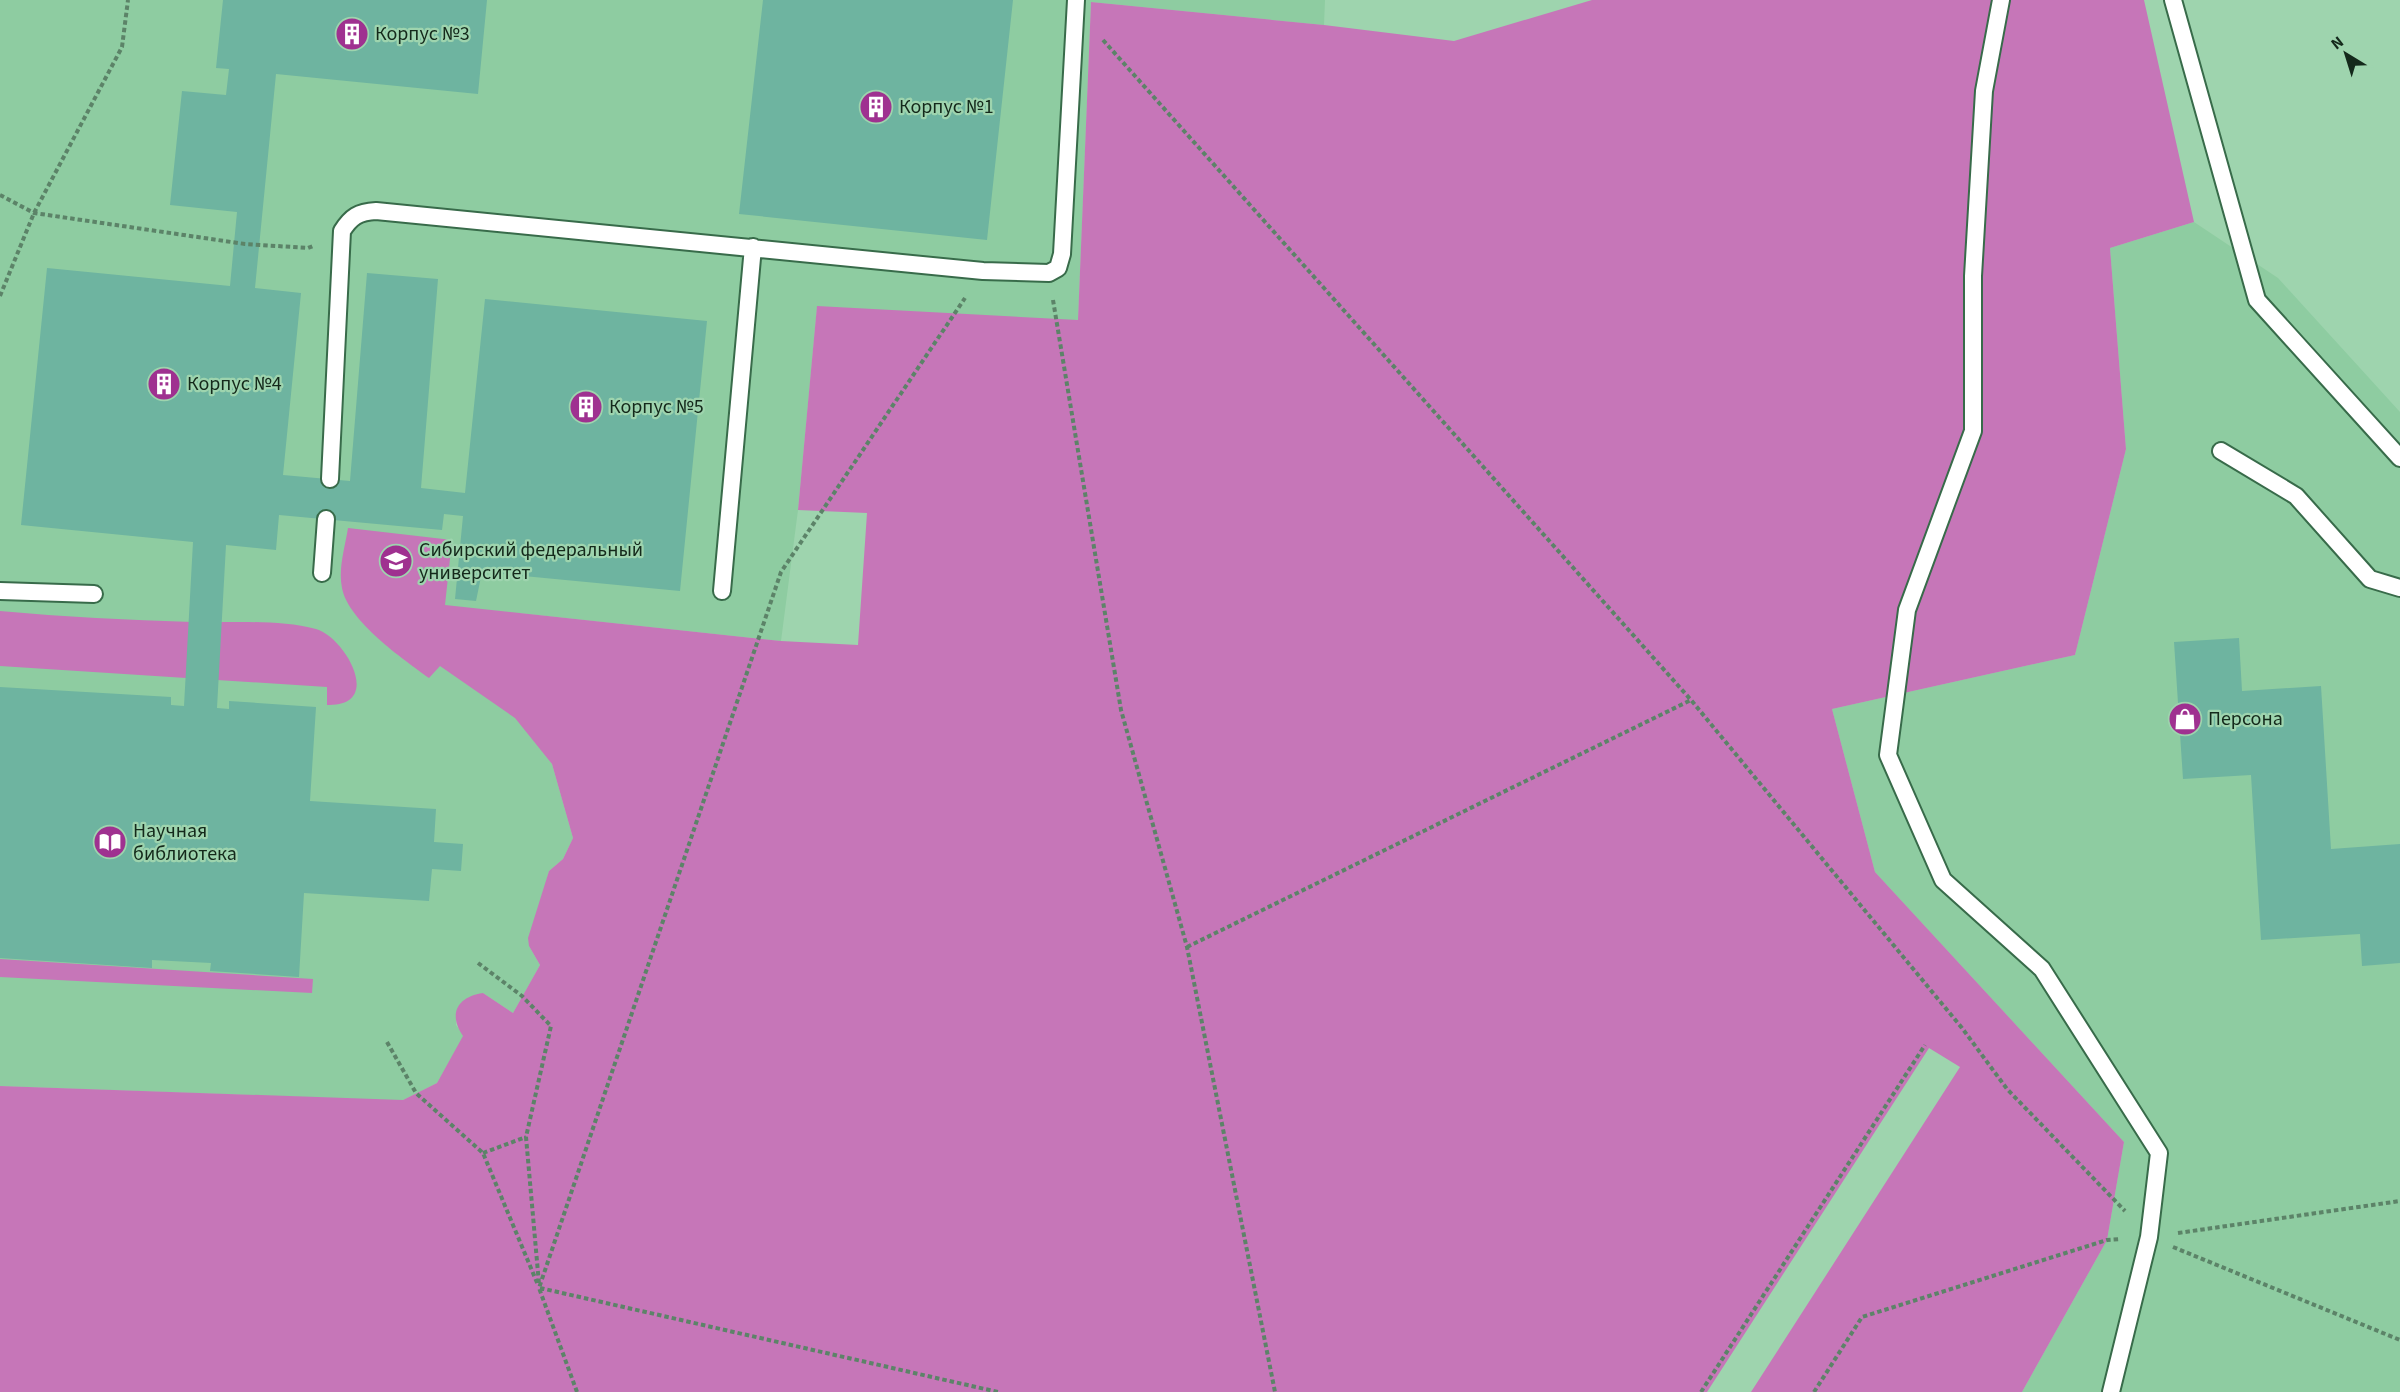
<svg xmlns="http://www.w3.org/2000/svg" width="2400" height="1392" font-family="'Source Sans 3',sans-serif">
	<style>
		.built { fill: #8ecca1 }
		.green { fill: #c676b8 }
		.building { fill: #6eb4a0 }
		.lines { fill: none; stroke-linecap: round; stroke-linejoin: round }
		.service-casing { stroke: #386b4a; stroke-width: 20 }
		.path { stroke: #5c8368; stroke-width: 4; stroke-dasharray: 4.5 3; stroke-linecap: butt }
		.service { stroke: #fff; stroke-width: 16 }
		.labels { text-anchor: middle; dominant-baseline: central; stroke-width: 4.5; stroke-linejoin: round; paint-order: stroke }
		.poi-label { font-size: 20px; fill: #14291b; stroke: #9ed4ae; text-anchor: start }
	</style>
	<rect width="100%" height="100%" fill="#9ed4ae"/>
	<path class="built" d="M0 0H1325L1324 25 1091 2 1078 321 817 307 798 510 781 641 519 613 543 751 552 764 573 838 563 859 549 871 529 946 540 965 513 1013 483 993 456 1013V1025L464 1036 437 1083 403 1100H383L0 1086Z
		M2194 222 2278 278 2400 412V1392H2022L2107 1240 2124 1142 1875 872 1832 709 2075 655 2126 449 2110 248Z"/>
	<path class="green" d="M1592 0H2144L2194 222 2110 248 2126 449 2075 655 1832 709 1875 872 2124 1142 2107 1240 2022 1392H1751L1960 1067 1929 1048 1707 1392H0V1086L403 1100 437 1083 463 1036C448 1014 457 997 483 993L513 1013 540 965 529 946 528 938 549 871 563 859 573 838 552 764 515 718 440 666 429 678C403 659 348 621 342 588 338 569 345 547 348 528L452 540 445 605 781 641 858 645 867 513 798 510 817 306 1078 320 1091 2 1324 25 1454 41Z
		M0 611C64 617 128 620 192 622 232 623 277 619 316 629 345 637 385 707 327 705V687L0 666Z
		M0 959 313 979 312 993 0 977Z"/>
	<path class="building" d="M223 0H487L478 94 276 74 255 288 301 293 283 475 350 481 367 273 438 279 421 488 465 493 485 299 707 321 680 591 482 572 476 601 455 599 463 516 444 514 442 530 279 515 276 550 226 545 217 708 229 709V701L316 707 310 801 436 809 434 842 463 844 461 871 432 869 429 901 304 893 299 977 210 971 211 963 152 960V968L0 958V687L171 697V705L184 706 193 542 21 525 47 268 230 286 237 212 170 205 182 91 226 95 229 69 216 68Z
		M763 0H1013L987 240 739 214Z
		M2239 638 2242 691 2321 686 2331 849 2400 844V963L2362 966 2360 934 2261 940 2251 775 2183 779 2174 642Z"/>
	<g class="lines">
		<defs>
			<path id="service" d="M2001 0 1984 91 1973 276V431L1907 610 1888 755 1943 880 2042 969 2159 1153 2149 1237 2111 1392
				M2173 0 2257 300 2400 458
				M2221 451 2296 496 2370 579 2400 588
				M330 479 342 231C351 217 358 212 376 211L983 271 1049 273 1058 268 1062 254 1076 0
				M322 573 326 519
				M0 591 94 594
				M722 591 753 247"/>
		</defs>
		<use href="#service" class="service-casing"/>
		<path class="path" d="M1103 40 1691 700 1962 1028 2007 1089 2125 1211
			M0 195 34 213 245 244 308 248 313 246
			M0 296 34 213 122 47 128 0
			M1053 300 1121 710 1187 947 1275 1392
			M1187 947 1691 700
			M478 963 522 996 551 1026 526 1137 539 1284
			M387 1042 416 1093 483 1153 538 1285
			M483 1153 526 1137
			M2178 1233 2400 1201
			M2173 1247 2400 1340
			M540 1288 998 1392
			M577 1392 539 1288 781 572 965 298
			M1701 1392 1925 1045
			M1814 1392 1862 1317 2107 1240 2120 1239"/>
		<use href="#service" class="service"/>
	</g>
	<defs>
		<symbol id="building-disc" viewBox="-11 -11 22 22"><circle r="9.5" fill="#9f3190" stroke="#9ed4ae"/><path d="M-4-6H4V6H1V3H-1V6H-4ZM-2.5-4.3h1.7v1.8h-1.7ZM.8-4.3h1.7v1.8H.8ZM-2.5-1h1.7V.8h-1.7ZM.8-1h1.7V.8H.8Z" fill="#fff"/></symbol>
		<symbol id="university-disc" viewBox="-11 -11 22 22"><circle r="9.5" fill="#9f3190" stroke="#9ed4ae"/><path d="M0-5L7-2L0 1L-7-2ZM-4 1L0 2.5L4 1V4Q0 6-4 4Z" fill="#fff"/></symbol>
		<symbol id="shop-disc" viewBox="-11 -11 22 22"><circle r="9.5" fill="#9f3190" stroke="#9ed4ae"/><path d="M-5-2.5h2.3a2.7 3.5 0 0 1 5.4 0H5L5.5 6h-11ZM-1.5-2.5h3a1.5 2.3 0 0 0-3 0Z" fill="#fff"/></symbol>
		<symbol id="library-disc" viewBox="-11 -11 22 22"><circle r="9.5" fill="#9f3190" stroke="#9ed4ae"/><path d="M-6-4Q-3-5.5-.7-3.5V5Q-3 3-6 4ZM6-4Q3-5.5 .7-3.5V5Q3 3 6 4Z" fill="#fff"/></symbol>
	</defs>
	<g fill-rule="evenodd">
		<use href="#building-disc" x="333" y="15" width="38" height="38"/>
		<use href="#building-disc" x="857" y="88" width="38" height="38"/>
		<use href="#building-disc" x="145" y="365" width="38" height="38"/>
		<use href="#building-disc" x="567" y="388" width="38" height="38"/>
		<use href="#university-disc" x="377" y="542" width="38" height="38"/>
		<use href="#shop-disc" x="2166" y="700" width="38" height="38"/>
		<use href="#library-disc" x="91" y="823" width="38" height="38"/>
	</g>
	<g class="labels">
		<g class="poi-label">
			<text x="375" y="34">Корпус №3</text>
			<text x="899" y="107">Корпус №1</text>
			<text x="187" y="384">Корпус №4</text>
			<text x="609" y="407">Корпус №5</text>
			<text x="419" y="550">Сибирский федеральный<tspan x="419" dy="23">университет</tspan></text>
			<text x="2208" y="719">Персона</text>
			<text x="133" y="831">Научная<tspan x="133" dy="23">библиотека</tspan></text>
		</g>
	</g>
	<g transform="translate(2346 54) rotate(322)" stroke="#9ed4ae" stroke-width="4.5" paint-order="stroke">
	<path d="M0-4.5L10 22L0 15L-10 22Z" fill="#14291b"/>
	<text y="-9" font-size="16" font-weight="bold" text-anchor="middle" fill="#14291b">N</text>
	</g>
</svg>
